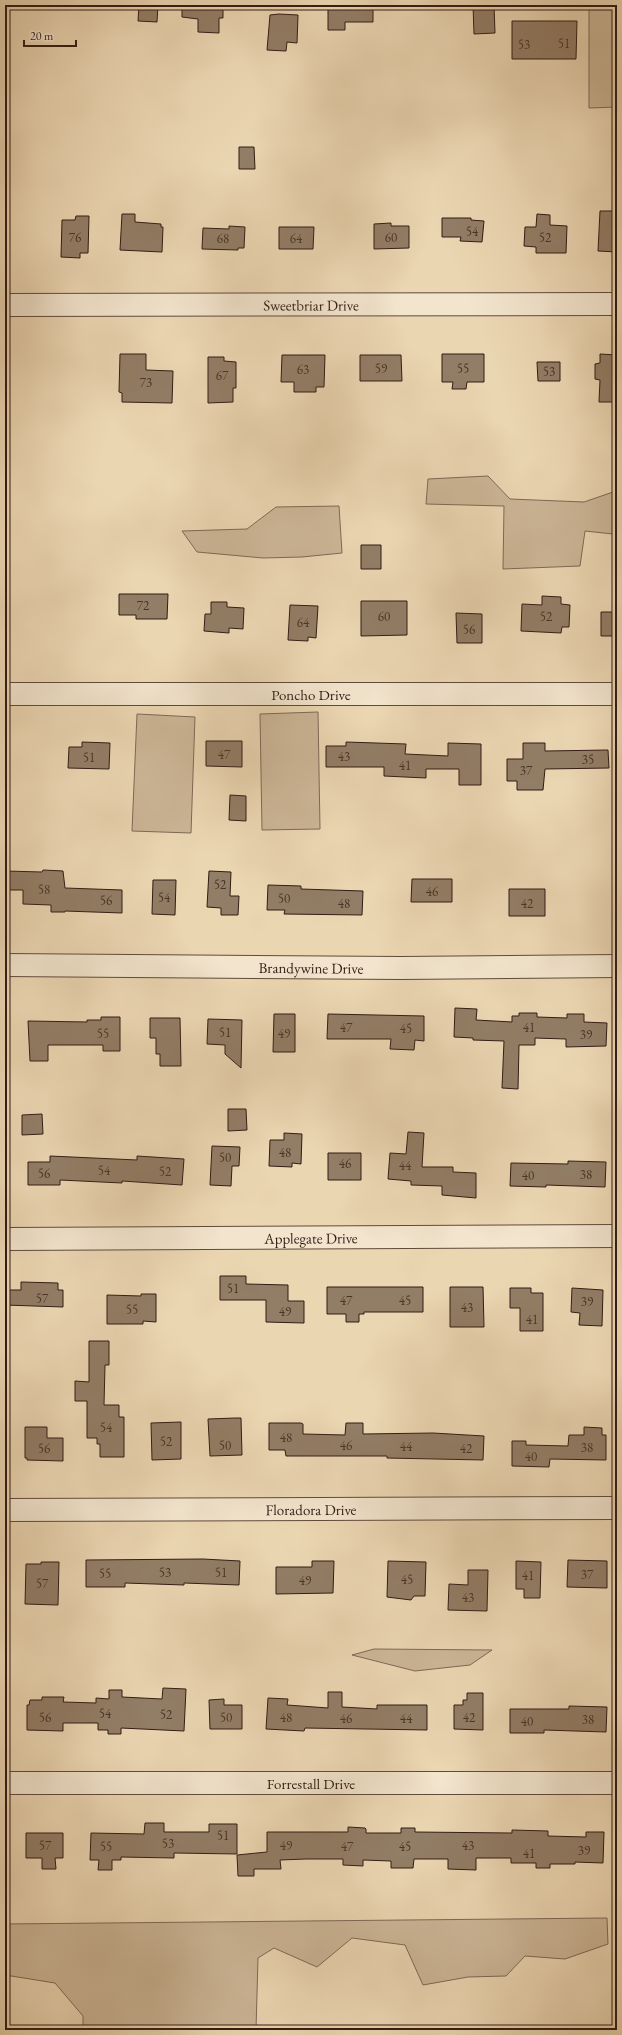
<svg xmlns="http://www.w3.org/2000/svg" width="622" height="2035" font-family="'EB Garamond',serif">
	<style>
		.green { fill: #ccb697; stroke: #7f6956 }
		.building { fill: #927d66; stroke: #321c14 }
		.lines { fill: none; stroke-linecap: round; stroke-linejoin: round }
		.minor-casing { stroke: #604a3c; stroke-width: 24 }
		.minor { stroke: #f2e4cd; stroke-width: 22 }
		.labels { text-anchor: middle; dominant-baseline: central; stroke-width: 3; stroke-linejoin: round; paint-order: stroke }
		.number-label { font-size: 13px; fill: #4a3428 }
		.street-label { font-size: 15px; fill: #321c14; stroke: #f2e4cd }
	</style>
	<rect width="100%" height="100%" fill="#ebd6b2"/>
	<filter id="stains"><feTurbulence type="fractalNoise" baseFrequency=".005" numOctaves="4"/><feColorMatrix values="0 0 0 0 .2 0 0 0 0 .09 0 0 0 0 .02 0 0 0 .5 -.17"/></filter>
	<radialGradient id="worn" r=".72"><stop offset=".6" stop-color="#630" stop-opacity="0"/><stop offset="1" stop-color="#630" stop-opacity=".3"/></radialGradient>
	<path class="green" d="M589 5H617V107L589 108Z
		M488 476 510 499 584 502 616 491 613 534 585 531 580 566 503 569 504 506 426 504 428 479Z
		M339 506 342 553 302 557 263 558 197 552 182 531 247 529 276 507Z
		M318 712 320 829 262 830 260 714Z
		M137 714 195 717 191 833 132 831Z
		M374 1649 492 1650 470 1665 415 1671 352 1655Z
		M607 1918 608 1944 565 1959 525 1956 506 1976 468 1977 423 1985 405 1945 352 1938 317 1967 274 1948 258 1958 256 2030H83V2016L55 1983 5 1975V1924Z"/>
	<path class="building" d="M139 5H158L157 22 138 21Z
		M182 5H223V18H219V33L198 32V19L182 17Z
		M328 5H373V22H345V30H328Z
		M473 5H494L495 33 474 34Z
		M279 14 298 15 297 43 287 42 286 51 267 50 270 15Z
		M512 21H577L576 59H512Z
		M239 147H254L255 169H239Z
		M600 211H617V252L598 251Z
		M122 214H135V222L161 224V227H163L162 252 120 250Z
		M537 214 550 215V225L567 226 566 253H536V247L524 246 525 227H536Z
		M76 216H89L88 253H80V258L61 257 62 220H75Z
		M442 218H471V220L484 221 482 242 460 241 461 237H442Z
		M391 223V226H409V248L374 249V224Z
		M229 226 245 227 244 248H238V250L202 249 203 228 229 229Z
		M279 227H314L313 249H279Z
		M120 354H146V370L173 371 172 403 122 402V393L119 392Z
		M442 354H484V382H467L466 389H452L453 382H442Z
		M600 354 617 355 616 402H599L600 380 595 379V364L600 363Z
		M282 355H325L324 387H316V392H294V382H281Z
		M360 355H401L402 381H360Z
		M208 357H224V361L236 362V388H233V402L208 403Z
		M537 362H560V381H538Z
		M361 545H381V569H361Z
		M119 594H168L167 619H136V615H119Z
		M542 596 561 597V604L570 605 569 627H562L561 633 521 631 522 604 542 605Z
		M361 601H407V635L361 636Z
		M211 602H227V607L244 608 243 629 229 628V633L204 631 205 614H211Z
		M290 605 318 606 316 638 308 637V641L288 640Z
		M601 612H617V636H601Z
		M456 613 482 614V643H457Z
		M206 741H242V767L206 766Z
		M82 742 110 743 109 769 68 768 69 747H82Z
		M346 742 406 744 405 754 448 756V743L481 744V785H459V769H426V778L384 776V767H326V746H346Z
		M523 743H545V751L608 750 609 768 545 769 543 790H517V781H507V759H523Z
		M230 795 246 796V821L229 820Z
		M43 870 63 871 65 888 122 890V913L65 911V912H51V905L23 904V890H5V871L42 872Z
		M209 871 231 872 230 896H239L238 915H221V908L207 907Z
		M412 879H452V902H411Z
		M153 880H176L175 915 152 914Z
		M268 885 301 886V889L363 891 362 915 284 914 285 910H267Z
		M509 889H545V916H509Z
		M455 1008 477 1009 476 1020 512 1022V1016H519V1013H537V1017L567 1018V1014H584V1022L607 1023 606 1046 566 1047V1039L535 1038V1045H519L518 1089 502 1088 504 1041 473 1040V1038L454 1037Z
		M274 1014H295V1052H273Z
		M328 1014 424 1016V1041L415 1040 414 1050 390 1049 391 1039H327Z
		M101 1017H120V1051H103V1045H48V1061H30L28 1021 87 1022V1020H101Z
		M150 1018H180L181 1066H160V1054H156V1038H150Z
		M208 1019 242 1020 241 1068 225 1054V1045L207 1044Z
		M228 1109H246L247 1130 228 1131Z
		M42 1114 43 1134 22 1135V1115Z
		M408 1132 424 1133 422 1167H453V1172L476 1173V1198L442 1195V1186L411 1185V1181L388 1179 390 1153 406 1154Z
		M284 1133 302 1134 301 1164 292 1163V1167L269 1166 270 1140H284Z
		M212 1146 240 1147 239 1166H232L231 1186 210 1185Z
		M328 1153H361V1180H328Z
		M50 1156 137 1160V1156L184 1159 182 1185 122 1181V1183L60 1180V1185H28V1162H50Z
		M568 1161 606 1162 605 1187 546 1185V1187L510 1186 511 1163 568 1164Z
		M220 1276H246V1284L288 1285V1301H304V1323L266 1322V1300H220Z
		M21 1282 58 1283V1290H63V1307L5 1305V1290H21Z
		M327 1287H423V1312H364V1314H359V1322H346V1314H327Z
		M450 1287H483L484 1327H450Z
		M510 1288H531V1293H543V1331H520V1308H510Z
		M572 1288 603 1290 602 1326 579 1325 580 1313 571 1312Z
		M141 1294H156V1322L143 1321V1324H107V1295L141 1296Z
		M89 1341H109V1365H105L104 1405H119V1417H124V1457H100V1444H97V1438H87V1401H75V1381L89 1382Z
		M235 1418H241L242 1455 210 1456 208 1419Z
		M181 1422V1459L152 1460 151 1423Z
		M269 1423H301L303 1424V1434L345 1435 346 1423H363V1434L433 1433 484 1436 483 1460 387 1458V1456H286L285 1450H269Z
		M25 1427H47V1438H63V1461L27 1460V1458H25Z
		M584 1427 602 1428V1435H606V1460L550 1459 549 1467 512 1466V1441H526V1445L568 1446 569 1435H584Z
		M203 1559 240 1561 239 1585 184 1583V1585L125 1583V1587H86V1560Z
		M568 1560 607 1561V1588L567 1587Z
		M312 1561H334L333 1593 276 1594V1567H312Z
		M388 1561 426 1562 425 1596H414L411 1600 387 1597Z
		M516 1561 541 1562 540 1598H524V1589H516Z
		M41 1562H59L58 1605 25 1604 26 1564H41Z
		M468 1570H488L487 1611 448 1610 449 1584 468 1585Z
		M163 1688 186 1689 184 1731 121 1728V1734H108V1730H98V1723H63V1731L27 1730V1705H29L30 1700H42V1697H64L63 1702 96 1703V1698L109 1699V1690H122V1697L162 1699Z
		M328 1692H342V1707L377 1709V1705H427V1730L305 1728 304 1731 266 1729 268 1698 288 1699 287 1705 328 1708Z
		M467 1693H483V1730L454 1729V1705H463V1700H467Z
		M224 1699V1705H242V1729H210L209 1700Z
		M569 1706 607 1707 606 1732 544 1730V1733H510V1709H569Z
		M145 1823H164V1832H209V1824H237V1854L174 1853V1858L121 1857V1860H112V1870H98L99 1860H90L91 1833 144 1834Z
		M348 1827 365 1828 366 1829V1833H401V1828H415V1832L512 1833V1830L548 1831V1836L586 1837V1832H604L603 1863 575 1862V1864H550V1868H536V1863H511V1858H476V1870L448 1869V1859H414L413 1868H391V1861L363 1860V1866L343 1865V1859H306L280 1860 281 1869H254V1876H238L237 1855 267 1852V1832H348Z
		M26 1833H63V1858H55L56 1869H42V1858H26Z"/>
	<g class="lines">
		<defs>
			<g id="minor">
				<path id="s1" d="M5 305 617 304"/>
				<path id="s2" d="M5 694H617"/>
				<path id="s3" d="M5 965 401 968 617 966"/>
				<path id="s4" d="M5 1239 617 1236"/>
				<path id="s5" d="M5 1510 617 1508"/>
				<path id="s6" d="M5 1783H617"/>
			</g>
		</defs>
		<use href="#minor" class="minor-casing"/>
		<use href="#minor" class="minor"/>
	</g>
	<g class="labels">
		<g class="number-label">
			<text x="564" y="43">51</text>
			<text x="524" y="44">53</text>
			<text x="472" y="231">54</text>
			<text x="75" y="237">76</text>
			<text x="391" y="237">60</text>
			<text x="545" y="237">52</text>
			<text x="223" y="238">68</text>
			<text x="296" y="238">64</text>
			<text x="381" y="368">59</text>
			<text x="463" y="368">55</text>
			<text x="303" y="369">63</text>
			<text x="549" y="371">53</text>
			<text x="222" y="375">67</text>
			<text x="146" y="382">73</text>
			<text x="143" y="605">72</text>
			<text x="384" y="616">60</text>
			<text x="546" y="616">52</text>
			<text x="303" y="622">64</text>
			<text x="469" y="629">56</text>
			<text x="224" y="754">47</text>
			<text x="344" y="756">43</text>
			<text x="89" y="757">51</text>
			<text x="588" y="759">35</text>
			<text x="405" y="765">41</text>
			<text x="526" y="770">37</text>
			<text x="220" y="884">52</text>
			<text x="44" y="889">58</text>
			<text x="432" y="891">46</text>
			<text x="164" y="897">54</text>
			<text x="284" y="898">50</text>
			<text x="106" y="900">56</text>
			<text x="344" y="903">48</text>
			<text x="527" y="903">42</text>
			<text x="346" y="1027">47</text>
			<text x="529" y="1027">41</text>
			<text x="406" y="1028">45</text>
			<text x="225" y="1032">51</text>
			<text x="103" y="1033">55</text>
			<text x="284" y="1033">49</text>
			<text x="586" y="1034">39</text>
			<text x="285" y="1152">48</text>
			<text x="225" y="1157">50</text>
			<text x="345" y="1163">46</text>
			<text x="405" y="1165">44</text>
			<text x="104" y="1170">54</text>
			<text x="165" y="1171">52</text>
			<text x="44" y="1173">56</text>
			<text x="586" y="1174">38</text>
			<text x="528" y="1175">40</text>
			<text x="233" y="1288">51</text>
			<text x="42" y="1298">57</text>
			<text x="346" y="1300">47</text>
			<text x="405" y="1300">45</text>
			<text x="587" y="1301">39</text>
			<text x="467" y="1307">43</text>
			<text x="132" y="1309">55</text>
			<text x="285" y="1311">49</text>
			<text x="532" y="1319">41</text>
			<text x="106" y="1427">54</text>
			<text x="286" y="1437">48</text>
			<text x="166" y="1441">52</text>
			<text x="225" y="1445">50</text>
			<text x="346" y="1445">46</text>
			<text x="406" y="1446">44</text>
			<text x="587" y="1447">38</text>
			<text x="44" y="1448">56</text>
			<text x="466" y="1448">42</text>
			<text x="531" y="1456">40</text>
			<text x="165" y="1572">53</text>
			<text x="221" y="1572">51</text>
			<text x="105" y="1573">55</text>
			<text x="587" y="1574">37</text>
			<text x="528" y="1575">41</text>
			<text x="407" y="1579">45</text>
			<text x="305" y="1580">49</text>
			<text x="42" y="1583">57</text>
			<text x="468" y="1597">43</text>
			<text x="105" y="1713">54</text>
			<text x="166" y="1714">52</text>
			<text x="45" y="1717">56</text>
			<text x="226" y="1717">50</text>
			<text x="286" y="1717">48</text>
			<text x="469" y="1717">42</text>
			<text x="346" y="1718">46</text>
			<text x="406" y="1718">44</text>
			<text x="588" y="1719">38</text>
			<text x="527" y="1721">40</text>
			<text x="223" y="1835">51</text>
			<text x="168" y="1843">53</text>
			<text x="45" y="1845">57</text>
			<text x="286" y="1845">49</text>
			<text x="468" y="1845">43</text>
			<text x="106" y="1846">55</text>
			<text x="347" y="1846">47</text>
			<text x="405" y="1846">45</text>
			<text x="584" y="1850">39</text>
			<text x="529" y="1853">41</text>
		</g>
		<g class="street-label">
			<text stroke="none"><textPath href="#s1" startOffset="306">Sweetbriar Drive</textPath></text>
			<text stroke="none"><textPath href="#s2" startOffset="306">Poncho Drive</textPath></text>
			<text stroke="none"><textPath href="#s3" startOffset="306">Brandywine Drive</textPath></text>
			<text stroke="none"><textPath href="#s4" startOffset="306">Applegate Drive</textPath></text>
			<text stroke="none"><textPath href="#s5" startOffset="306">Floradora Drive</textPath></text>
			<text stroke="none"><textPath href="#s6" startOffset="306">Forrestall Drive</textPath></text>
		</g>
	</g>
	<rect width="622" height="2035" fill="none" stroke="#ebd6b2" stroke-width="20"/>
	<rect x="6" y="6" width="610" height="2023" fill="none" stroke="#321c14" stroke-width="2"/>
	<rect x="10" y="10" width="602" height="2015" fill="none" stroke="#321c14"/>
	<path d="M24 40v6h52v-6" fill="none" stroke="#321c14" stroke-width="2"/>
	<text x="30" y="40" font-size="12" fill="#321c14" stroke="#f2e4cd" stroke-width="3" paint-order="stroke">20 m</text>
	<rect width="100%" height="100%" filter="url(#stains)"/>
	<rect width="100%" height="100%" fill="url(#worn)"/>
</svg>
